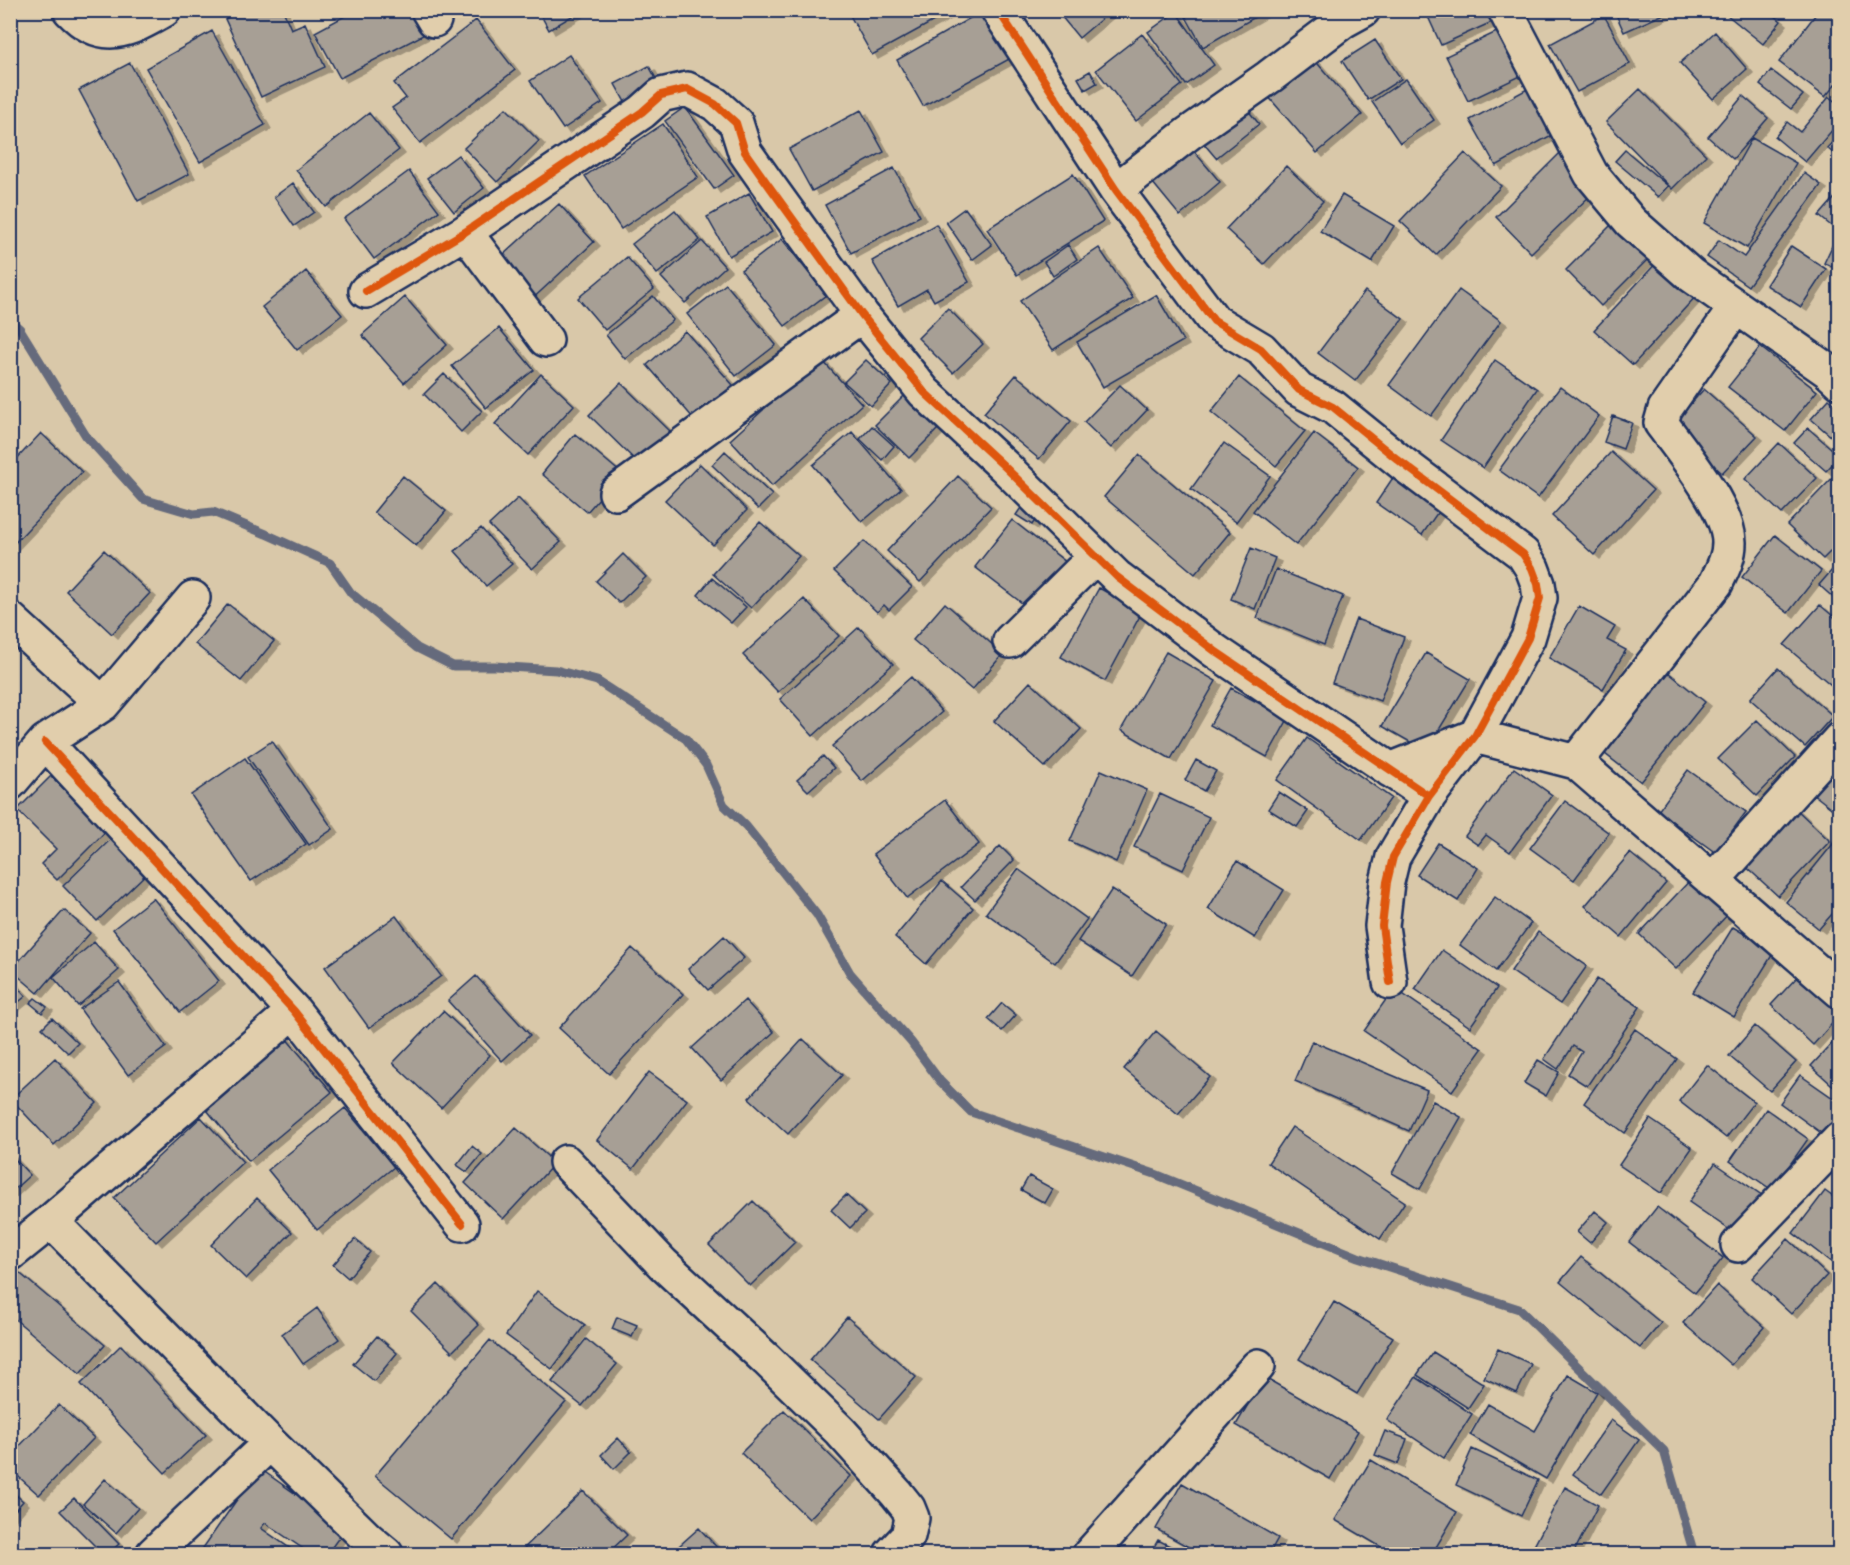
<svg xmlns="http://www.w3.org/2000/svg" width="1850" height="1565" font-family="Caveat,sans-serif">
	<style>
		.lines { fill: none; stroke-linecap: round; stroke-linejoin: round }
		.stream { stroke: #656a7b; stroke-width: 9 }
		.building { fill: #a79f95; stroke: #1b2f5e; stroke-width: 1.5; filter: url(#shadow) }
		.street-casing { stroke: #1b2f5e; stroke-width: 38 }
		.street { stroke: #e1ceac; stroke-width: 33 }
		.cycleway-casing { stroke: #e1ceac; stroke-width: 11 }
		.cycleway { stroke: #de5710; stroke-width: 8 }
	</style>
	<defs>
		<filter id="shadow"><feDropShadow dx="6" dy="4" stdDeviation="0" flood-color="#0004"/></filter>
	</defs>
	<rect width="100%" height="100%" fill="#d9c8a9"/>
	<filter id="ink" filterUnits="userSpaceOnUse"><feTurbulence type="fractalNoise" baseFrequency=".0167" numOctaves="2"/><feDisplacementMap in="SourceGraphic" scale="12" xChannelSelector="R" yChannelSelector="G"/><feConvolveMatrix kernelMatrix="1 2 1 2 8 2 1 2 1" color-interpolation-filters="sRGB"/></filter>
	<g filter="url(#ink)">
		<g class="lines">
			<path class="stream" d="M10 320 20 329 86 436 143 499 194 514 213 512 266 534 330 563 351 593 386 622 417 648 453 666H495L556 670 597 681 686 739 706 765 724 805 746 826 817 915 850 973 911 1042 940 1081 971 1112 1155 1174 1358 1257 1519 1309 1664 1451 1694 1554"/>
		</g>
		<path class="building" d="M242 10H283L291 29 305 23 325 67 261 97 225 19Z
			M356 10H410L423 35 340 78 315 32Z
			M538 10H582L549 30Z
			M847 10H954L872 55Z
			M984 10 1013 57 923 106 897 60Z
			M1056 10H1112L1079 38Z
			M1182 10H1263L1264 12 1203 47Z
			M1425 10H1487L1492 22 1441 45Z
			M1614 10H1673L1624 32Z
			M1721 10H1768L1781 21 1763 44Z
			M1819 10H1840V79L1825 97 1779 62Z
			M1176 12 1214 65 1186 85 1148 32Z
			M1604 15 1630 64 1577 92 1550 44Z
			M476 20 515 70 420 143 392 108 406 98 394 83Z
			M1505 28 1527 73 1468 101 1446 56Z
			M212 31 265 125 200 162 146 68Z
			M1715 32 1747 69 1713 99 1680 63Z
			M1142 34 1182 85 1136 121 1096 70Z
			M1375 40 1401 79 1368 100 1342 61Z
			M569 55 602 103 563 129 530 81Z
			M1312 57 1362 115 1317 153 1267 95Z
			M130 63 189 174 138 201 79 90Z
			M649 66 659 84 625 102 615 84Z
			M1771 70 1803 95 1791 109 1760 85Z
			M1090 71 1097 83 1085 90 1078 78Z
			M1406 79 1434 120 1400 143 1372 102Z
			M1531 87 1557 132 1496 166 1470 120Z
			M1640 89 1706 155 1672 189 1606 122Z
			M1743 96 1768 118 1733 159 1708 137Z
			M1829 97 1840 105V121L1805 162 1775 137 1787 122 1800 132Z
			M1243 104 1259 124 1216 158 1200 139Z
			M685 107 734 175 714 189 665 121Z
			M506 108 539 141 497 182 464 148Z
			M861 110 884 152 812 191 789 149Z
			M369 113 399 150 326 207 296 170Z
			M663 124 698 177 621 229 585 176Z
			M1840 134V159L1827 148Z
			M1752 138 1796 163 1747 248 1704 223Z
			M1193 150 1220 182 1180 216 1153 183Z
			M1625 150 1668 186 1658 197 1615 161Z
			M1465 153 1501 186 1436 255 1400 221Z
			M1560 153 1596 190 1531 253 1496 217Z
			M458 155 484 188 454 212 427 178Z
			M1286 166 1323 201 1264 264 1226 229Z
			M894 168 920 216 851 253 825 205Z
			M409 171 439 211 374 259 344 219Z
			M1804 173 1821 185 1748 286 1707 257 1719 240 1744 257Z
			M1073 174 1103 221 1017 275 987 229Z
			M293 183 314 212 294 226 274 197Z
			M1840 192V233L1819 216Z
			M749 193 772 232 729 256 707 217Z
			M1342 195 1394 226 1372 262 1320 231Z
			M559 204 594 242 528 303 493 264Z
			M965 208 992 245 972 260 946 222Z
			M675 210 700 240 657 274 632 244Z
			M1622 214 1658 249 1601 306 1566 270Z
			M936 224 969 282 934 301 927 289 898 306 872 261Z
			M782 239 826 295 785 326 741 270Z
			M702 241 725 267 685 303 661 277Z
			M1833 244 1840 247V270L1824 263Z
			M1068 245 1077 259 1053 276 1044 262Z
			M1791 246 1826 269 1801 307 1766 285Z
			M1099 248 1133 298 1053 350 1020 301Z
			M627 257 654 289 605 330 578 298Z
			M1660 259 1698 294 1633 365 1594 330Z
			M306 271 342 315 297 350 262 307Z
			M726 284 776 345 736 376 687 314Z
			M1459 290 1501 321 1431 416 1389 385Z
			M1365 291 1403 319 1355 381 1318 353Z
			M1156 295 1183 341 1103 387 1077 342Z
			M653 296 673 320 625 359 606 335Z
			M405 297 447 345 404 383 362 335Z
			M948 308 983 344 953 373 918 338Z
			M499 328 534 370 486 408 452 366Z
			M685 331 733 385 694 419 647 365Z
			M1760 347 1817 391 1785 431 1728 387Z
			M820 358 862 404 772 486 730 440Z
			M866 360 892 384 871 406 844 382Z
			M1495 360 1537 389 1483 468 1441 440Z
			M444 374 482 411 461 432 424 394Z
			M541 374 574 405 528 455 495 424Z
			M1016 375 1071 421 1039 459 984 413Z
			M1239 377 1305 431 1276 466 1211 412Z
			M621 383 670 431 639 464 589 415Z
			M1120 385 1147 410 1111 448 1084 422Z
			M1560 387 1599 416 1538 498 1499 470Z
			M1704 389 1757 436 1722 473 1671 426Z
			M906 394 939 428 909 458 875 425Z
			M1829 399 1840 408V444L1811 419Z
			M1613 416 1632 423 1623 449 1604 442Z
			M872 426 894 446 882 460 860 439Z
			M1808 428 1840 456 1826 471 1794 443Z
			M852 432 901 489 862 522 813 465Z
			M41 433 82 472 11 547 10 466Z
			M1314 433 1358 467 1296 545 1253 511Z
			M575 434 621 473 587 512 542 474Z
			M1224 443 1270 476 1236 522 1191 489Z
			M1779 443 1817 478 1782 514 1745 479Z
			M725 451 772 495 758 509 712 465Z
			M1611 452 1653 490 1594 555 1552 516Z
			M1139 455 1230 532 1195 574 1104 497Z
			M700 464 747 510 713 545 665 500Z
			M1840 470V542L1823 559 1787 525Z
			M403 476 446 511 416 546 374 512Z
			M958 476 991 507 920 582 887 551Z
			M1394 476 1440 509 1422 535 1376 503Z
			M1029 496 1044 506 1032 525 1016 515Z
			M518 498 561 542 532 569 489 525Z
			M1012 520 1067 563 1031 610 975 567Z
			M760 522 799 556 751 608 713 574Z
			M481 528 512 564 486 586 455 551Z
			M1775 535 1821 571 1788 613 1742 577Z
			M864 541 912 587 889 610 884 605 877 612 834 571Z
			M1251 548 1275 558 1255 609 1231 599Z
			M104 550 150 593 112 634 66 591Z
			M623 554 646 577 619 603 596 581Z
			M1276 569 1343 596 1324 645 1257 618Z
			M1832 570 1840 577V597L1836 600 1819 585Z
			M712 578 746 607 731 623 698 595Z
			M1099 588 1142 612 1105 681 1061 657Z
			M804 599 839 636 778 692 743 655Z
			M945 603 1003 654 972 690 913 640Z
			M228 604 274 641 241 681 195 644Z
			M1820 605 1840 622V687L1837 690 1784 645Z
			M1579 606 1615 627 1607 640 1626 650 1603 689 1549 658Z
			M1356 619 1404 637 1380 701 1332 683Z
			M859 627 893 664 813 736 780 699Z
			M1166 652 1216 681 1171 759 1121 730Z
			M1426 653 1470 679 1426 751 1382 726Z
			M1778 668 1833 716 1805 747 1750 699Z
			M1664 669 1705 702 1641 782 1600 750Z
			M911 677 942 712 862 781 832 746Z
			M1030 682 1081 729 1045 767 994 721Z
			M1231 688 1288 719 1267 757 1210 725Z
			M1757 720 1795 757 1757 796 1718 759Z
			M1307 738 1391 798 1361 840 1277 780Z
			M272 741 333 829 309 845 248 757Z
			M823 756 834 768 808 791 797 780Z
			M245 758 306 844 251 881 191 795Z
			M1840 758V815L1812 793Z
			M1196 760 1216 771 1204 791 1185 780Z
			M1514 768 1552 795 1510 852 1486 835 1478 845 1465 836Z
			M1101 770 1147 790 1116 862 1070 841Z
			M1688 770 1746 812 1716 853 1658 811Z
			M51 776 106 831 57 880 41 864 56 849 17 810Z
			M1279 792 1308 811 1297 827 1268 809Z
			M1160 794 1209 817 1183 870 1134 847Z
			M945 800 979 844 907 898 873 854Z
			M1565 801 1609 833 1574 880 1530 848Z
			M1795 808 1830 841 1778 896 1743 864Z
			M114 836 149 871 97 921 63 886Z
			M1837 839 1840 841V905L1819 929 1786 902Z
			M1438 843 1478 868 1458 901 1417 875Z
			M1000 846 1014 860 975 900 961 887Z
			M1630 853 1666 883 1621 937 1585 906Z
			M1237 861 1284 890 1255 938 1208 909Z
			M1018 869 1087 919 1055 963 986 913Z
			M1696 874 1733 909 1676 969 1639 934Z
			M942 881 973 908 926 964 895 937Z
			M1112 889 1166 924 1132 976 1078 941Z
			M1495 897 1531 923 1496 971 1460 945Z
			M153 898 219 981 180 1012 113 929Z
			M64 910 90 933 38 993 11 970Z
			M396 916 441 976 369 1028 325 967Z
			M1840 916V932L1832 925Z
			M1733 927 1774 952 1734 1017 1693 992Z
			M1538 932 1587 966 1560 1004 1511 971Z
			M724 936 744 958 708 990 688 969Z
			M94 942 119 970 78 1006 53 977Z
			M632 948 683 994 609 1074 559 1028Z
			M1442 950 1497 988 1470 1027 1415 989Z
			M476 976 530 1035 502 1061 448 1001Z
			M1798 976 1840 1015 1813 1045 1771 1005Z
			M10 979 26 996 10 1009Z
			M1597 979 1640 1007 1587 1086 1568 1074 1582 1052 1573 1046 1558 1069 1544 1059Z
			M119 982 166 1047 128 1075 80 1009Z
			M1394 988 1482 1049 1452 1091 1364 1031Z
			M35 998 47 1007 42 1013 30 1003Z
			M745 1000 774 1032 721 1080 692 1048Z
			M1002 1003 1016 1015 1002 1031 988 1019Z
			M443 1011 490 1055 441 1108 393 1063Z
			M52 1018 78 1043 68 1053 42 1028Z
			M1755 1026 1796 1062 1770 1091 1729 1056Z
			M1635 1029 1677 1059 1625 1133 1584 1103Z
			M1156 1031 1210 1077 1178 1114 1124 1069Z
			M1840 1035V1092L1811 1066Z
			M284 1036 332 1092 249 1161 202 1104Z
			M803 1039 842 1075 788 1134 749 1098Z
			M1312 1041 1427 1090 1409 1131 1295 1081Z
			M55 1058 97 1103 54 1145 11 1099Z
			M1538 1060 1559 1072 1546 1096 1524 1083Z
			M1707 1065 1754 1102 1726 1138 1679 1101Z
			M649 1072 687 1100 633 1169 597 1140Z
			M1800 1075 1840 1103V1114L1824 1135 1780 1103Z
			M1433 1101 1461 1117 1420 1189 1392 1173Z
			M345 1108 394 1167 317 1230 268 1170Z
			M1766 1109 1808 1139 1772 1190 1730 1161Z
			M201 1117 243 1162 156 1242 114 1198Z
			M1650 1119 1692 1148 1661 1193 1619 1165Z
			M1292 1127 1405 1202 1380 1239 1268 1163Z
			M516 1128 555 1163 503 1219 465 1183Z
			M472 1146 482 1154 467 1172 457 1165Z
			M10 1154 30 1175 10 1193Z
			M1715 1163 1766 1198 1740 1237 1689 1202Z
			M1029 1176 1053 1189 1045 1203 1021 1190Z
			M1825 1191 1840 1202V1269L1793 1233Z
			M846 1195 865 1213 850 1228 831 1210Z
			M257 1198 292 1232 246 1279 211 1245Z
			M753 1201 795 1242 750 1286 709 1245Z
			M1657 1207 1723 1258 1695 1293 1629 1242Z
			M1595 1211 1608 1222 1590 1243 1577 1232Z
			M355 1239 370 1252 348 1278 333 1265Z
			M1788 1239 1827 1275 1791 1314 1752 1278Z
			M1581 1257 1661 1323 1640 1348 1560 1282Z
			M10 1265 105 1345 80 1374 10 1315Z
			M438 1284 479 1325 452 1352 411 1311Z
			M1717 1285 1764 1327 1731 1365 1683 1323Z
			M537 1291 585 1325 552 1369 506 1335Z
			M1334 1302 1393 1337 1357 1394 1299 1359Z
			M317 1308 339 1339 303 1364 282 1334Z
			M617 1317 637 1325 632 1337 612 1329Z
			M847 1317 916 1377 879 1419 810 1360Z
			M377 1336 397 1353 374 1381 353 1364Z
			M586 1339 617 1364 582 1406 552 1382Z
			M490 1340 566 1402 451 1539 375 1476Z
			M121 1345 206 1435 165 1473 81 1384Z
			M1498 1349 1531 1364 1517 1393 1484 1378Z
			M1433 1352 1484 1384 1468 1408 1417 1375Z
			M1568 1375 1597 1392 1546 1479 1470 1435 1488 1404 1535 1431Z
			M1264 1377 1358 1431 1330 1479 1236 1425Z
			M1416 1377 1472 1414 1444 1458 1387 1420Z
			M59 1405 94 1438 39 1495 10 1469V1456Z
			M784 1410 851 1476 809 1519 741 1453Z
			M1611 1420 1639 1440 1601 1494 1573 1474Z
			M1385 1431 1407 1439 1398 1464 1375 1455Z
			M618 1438 631 1452 614 1469 601 1455Z
			M1472 1449 1538 1480 1521 1516 1456 1485Z
			M1371 1460 1457 1512 1432 1554H1393L1335 1520Z
			M259 1468 345 1529 327 1554H311L265 1523 261 1528 298 1554H212L203 1548Z
			M105 1479 138 1508 116 1533 83 1504Z
			M1182 1483 1278 1538 1269 1554H1201L1156 1529Z
			M1565 1487 1598 1505 1573 1554H1545L1533 1548Z
			M10 1490 23 1501 10 1516Z
			M583 1491 627 1535 607 1554H518Z
			M74 1498 119 1544 108 1554H103L60 1511Z
			M699 1528 723 1554H670Z
			M1158 1540 1186 1554H1150Z
			M1344 1547 1355 1554H1339Z"/>
		<g class="lines">
			<defs>
				<path id="street" d="M70 10C102 44 128 31 164 10
					M428 10 434 20
					M998 10 1116 190 1214 321 1261 349 1299 390 1333 407 1402 463 1523 554 1532 568 1538 584 1540 598 1528 638 1475 736 1429 796 1393 857 1387 882 1382 926 1390 982
					M1505 10 1591 174 1631 222 1691 275 1828 371 1840 382
					M1116 190 1189 133 1269 77 1343 21 1363 10
					M465 232 546 340
					M366 291 465 232 642 112 661 95 687 89 715 104 736 123 745 152 769 186 862 315 924 392 1004 466 1117 577 1215 651 1429 796
					M616 493 862 315
					M10 619 103 704
					M1010 641 1096 556
					M45 742 294 1011 462 1224
					M1576 762 1716 583C1722 570 1729 558 1729 543 1730 510 1681 450 1661 423L1665 409 1736 307
					M1390 770 1475 736 1576 762 1840 991
					M10 783 45 742 103 704 193 598
					M1712 881 1840 739
					M566 1162 663 1264 767 1360 840 1431 896 1493 908 1508 912 1518 908 1536 891 1554
					M51 1221 270 1443 368 1539 386 1554
					M1738 1245 1840 1139
					M10 1254 51 1221 294 1011
					M153 1554 270 1443
					M1090 1554 1258 1366"/>
			</defs>
			<use href="#street" class="street-casing"/>
			<use href="#street" class="street"/>
			<defs>
				<path id="cycleway" d="M998 10 1116 190 1214 321 1261 349 1299 390 1333 407 1402 463 1523 554 1532 568 1538 584 1540 598 1528 638 1475 736 1429 796 1393 857 1387 882 1382 926 1390 982
					M366 291 465 232 642 112 661 95 687 89 715 104 736 123 745 152 769 186 862 315 924 392 1004 466 1117 577 1215 651 1429 796
					M45 742 294 1011 462 1224"/>
			</defs>
			<use href="#cycleway" class="cycleway-casing"/>
			<use href="#cycleway" class="cycleway"/>
		</g>
	</g>
	<rect width="1850" height="1565" fill="none" stroke="#e1ceac" stroke-width="36"/>
	<rect x="18" y="18" width="1814" height="1529" fill="none" stroke="#1b2f5e" stroke-width="2" filter="url(#ink)"/>
</svg>
